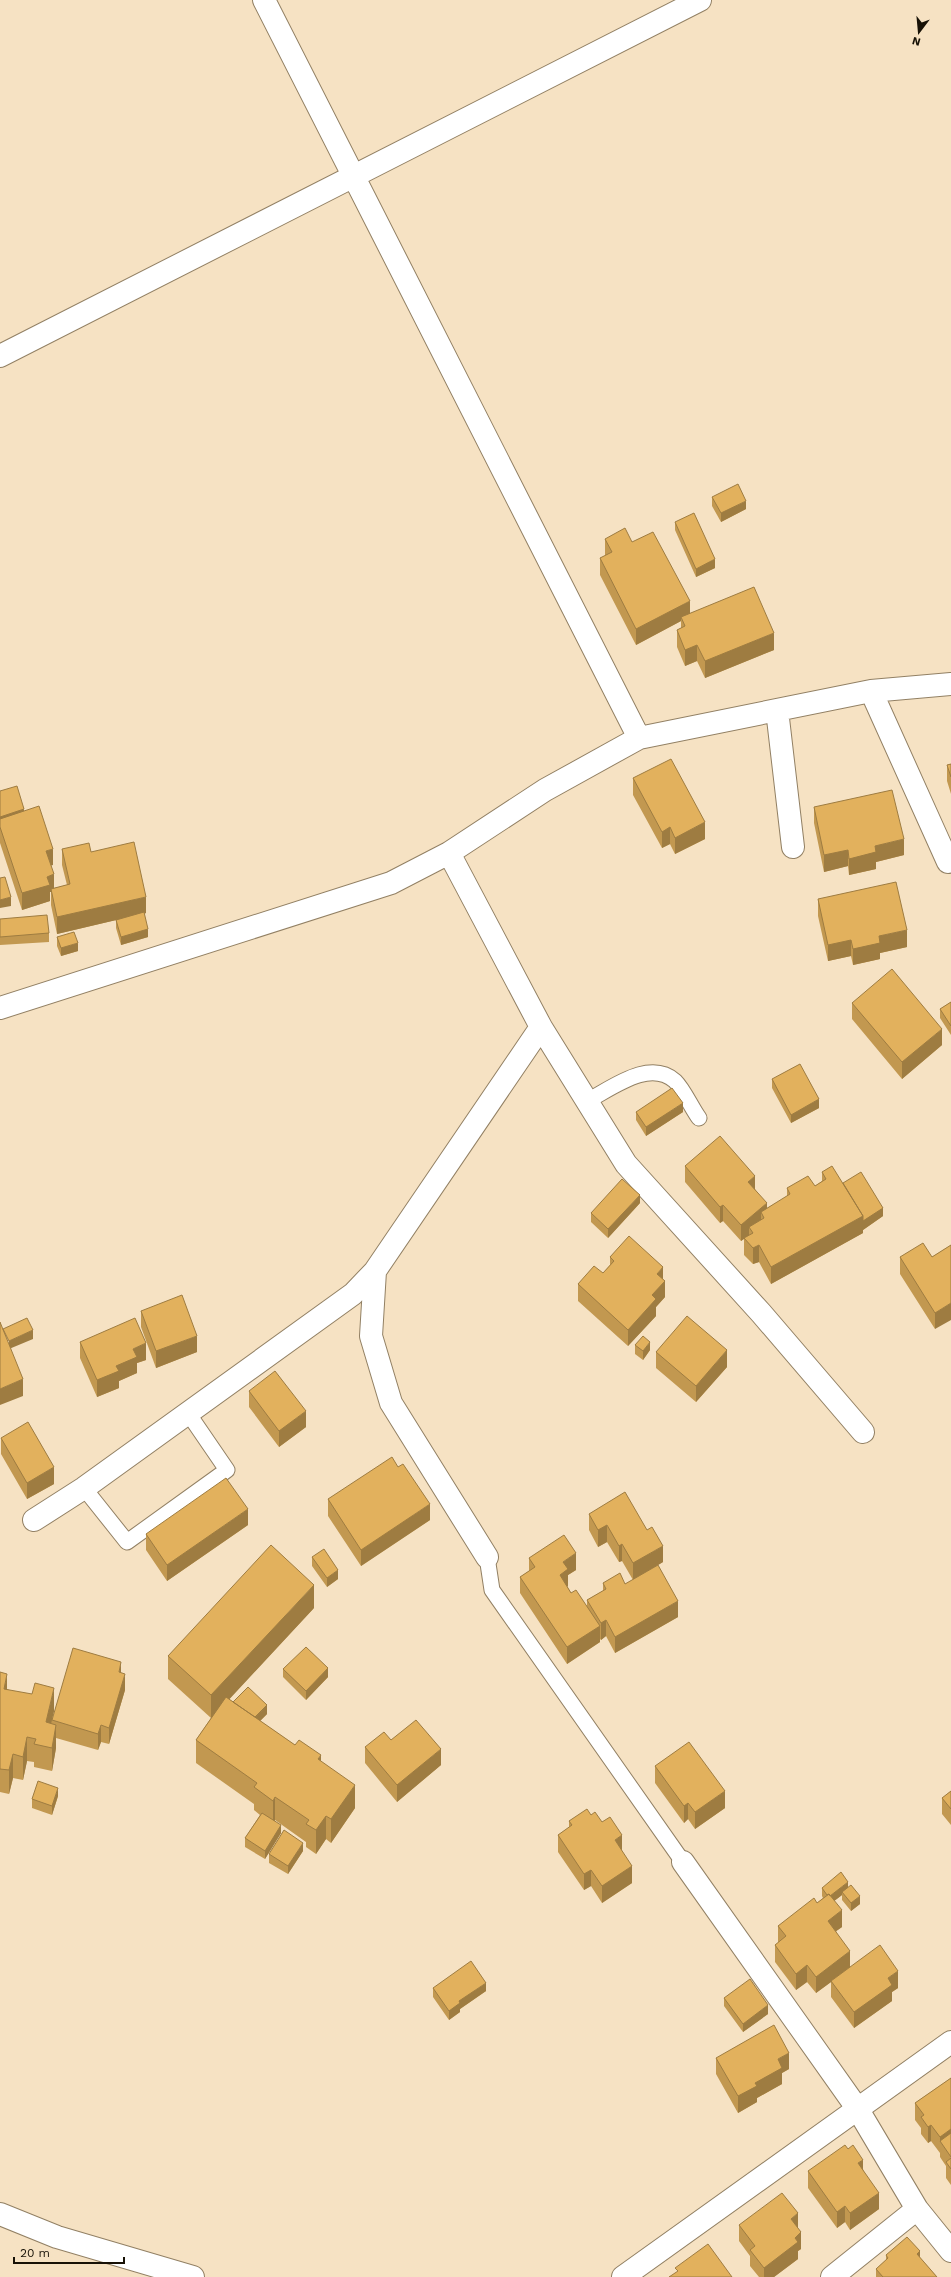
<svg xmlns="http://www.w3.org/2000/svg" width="951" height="2277" font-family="'Work Sans',sans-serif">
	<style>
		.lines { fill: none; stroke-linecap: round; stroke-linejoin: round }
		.service-casing { stroke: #928064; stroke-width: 17 }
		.minor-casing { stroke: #928064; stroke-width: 24 }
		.tertiary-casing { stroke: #928064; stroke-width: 24 }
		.service { stroke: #fff; stroke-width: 15 }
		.minor { stroke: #fff; stroke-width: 22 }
		.tertiary { stroke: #fff; stroke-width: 22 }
		.wall { fill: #c29850 }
		.shaded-wall { fill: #9e7c41 }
		.building { fill: #e2b15d; stroke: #9e7c41 }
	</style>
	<rect width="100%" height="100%" fill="#f6e2c3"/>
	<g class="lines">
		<defs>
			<path id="service" d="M587 1101C611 1089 649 1058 675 1081 684 1090 691 1107 699 1118
				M84 1488 127 1542 227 1470 188 1413
				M487 1557 492 1590 683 1862"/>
			<path id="minor" d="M264 0 639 738
				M0 356 700 0
				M871 691 948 862
				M777 710 793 847
				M449 853 541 1027 375 1271 371 1336 391 1403 487 1557
				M0 1008 391 883 449 853 545 790 639 738 871 691 951 684
				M541 1027 626 1164 761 1313 863 1432
				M34 1520 84 1488 353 1294 375 1271
				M683 1862 857 2108 917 2209
				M832 2277 917 2209 951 2251"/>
			<path id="tertiary" d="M0 2214 57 2237 193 2277
				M623 2277 951 2042"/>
		</defs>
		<use href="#service" class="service-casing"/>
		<use href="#minor" class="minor-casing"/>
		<use href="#tertiary" class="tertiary-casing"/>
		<use href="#service" class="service"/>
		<use href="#minor" class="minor"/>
		<use href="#tertiary" class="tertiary"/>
	</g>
	<path class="wall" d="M712 497 746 509 721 522 712 506Z
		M675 522 715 568 696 577 675 530Z
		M605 539 632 542 690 613 774 650 705 678 697 661 685 666 677 647V630L681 628V621L636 645 600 575V558L605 556Z
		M951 764V794L947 781V765Z
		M633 778 705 839 675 854 670 844 662 848 633 795Z
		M0 791 24 812 53 865H51L54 888 67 885 62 865V849L91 852 146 913 144 914 148 937 121 945 116 928V920L57 934 51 905V892H50V901L22 910 0 843Z
		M814 807 904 855 876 862V869L849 875 848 866 824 872 814 823Z
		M818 899 907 947 880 953V959L853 965 851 956 828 961 818 916Z
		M0 919 49 933V942L0 945Z
		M57 937 78 951 61 956 57 946Z
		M951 1002V1035L940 1018V1009Z
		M852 1003 942 1045 902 1079 852 1019Z
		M772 1079 819 1108 791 1123 772 1088Z
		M636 1112H683L646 1136 636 1120Z
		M685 1166 755 1189 767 1208 787 1197V1188L815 1186 822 1181V1172L843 1183 883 1216 863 1230V1233L771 1284 759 1262 753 1264 744 1255V1239L741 1241 723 1221 720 1223 685 1182Z
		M640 1203 608 1238 591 1222V1213Z
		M951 1245 935 1329 900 1274V1257H932Z
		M610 1257 663 1279 665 1297 656 1307V1316L628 1346 578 1301V1284L603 1273 610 1265Z
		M141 1311 197 1352 156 1368 141 1327Z
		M80 1342 146 1360 137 1363V1373L119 1381V1388L97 1397 80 1358Z
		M635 1345 650 1350 643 1360 635 1354Z
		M656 1352 727 1367 696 1402 656 1368Z
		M249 1391 306 1427 279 1447 249 1407Z
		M1 1438 54 1484 27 1499 1 1454Z
		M328 1499 430 1520 361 1566 328 1516Z
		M589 1514 663 1562 646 1572 678 1617 615 1653 606 1636 601 1640 600 1639V1642L567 1664 520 1593V1577L529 1571V1558L576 1570 568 1575V1586H567L571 1593 587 1606V1600L603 1591V1583L625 1584 633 1580 622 1561 619 1562 607 1542 598 1547 589 1530Z
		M248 1525 167 1581 146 1550V1534Z
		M312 1557 338 1579 327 1587 312 1566Z
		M314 1608 229 1699 233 1702 267 1714 260 1721 295 1745 321 1761 355 1808 331 1843 326 1839 316 1854 306 1847V1842L275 1820V1821L281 1833 265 1859 245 1847V1838L260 1815 254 1810V1804L196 1763V1740L211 1718 168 1679V1656Z
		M283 1669 328 1677 306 1700 283 1677Z
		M0 1672 7 1689 54 1711 52 1718 121 1673 125 1690 109 1744 101 1742 98 1750 56 1738V1748L52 1771 34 1767V1762L27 1761 23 1780 13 1778 9 1794 0 1792Z
		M391 1740 441 1765 397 1802 365 1763V1747Z
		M655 1766 725 1808 695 1829 688 1819 684 1823 655 1783Z
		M951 1791V1825L942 1814V1798Z
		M58 1796 52 1815 32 1808V1799Z
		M591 1815 622 1852 632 1883 602 1903 591 1886 584 1890 558 1852V1835L569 1828V1821Z
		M303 1851 288 1874 269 1863V1854Z
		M848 1887 860 1904 851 1911 842 1900V1895L834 1901 842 1927 836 1931 850 1967 898 1988 892 1992V2001L854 2028 831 1997V1982L816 1993 807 1982 796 1990 775 1962V1945L778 1943V1926L817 1903 823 1898 822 1896V1888Z
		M433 1988 486 1991 460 2009V2012L449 2020 433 1997Z
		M724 1998 768 2014 743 2032 724 2006Z
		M716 2058 789 2069 782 2073V2084L757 2098V2102L738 2113 716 2074Z
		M951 2078V2185L946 2178V2166L940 2157V2153L931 2141 928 2143 921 2134V2128L915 2120V2103Z
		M863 2169 879 2209 850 2230 845 2222 837 2228 808 2188V2171Z
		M739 2225 798 2228 801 2249 798 2251V2259L774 2277H759L750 2266V2256L739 2241Z
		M886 2255 920 2258 937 2277H876V2269L886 2260Z"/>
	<path class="shaded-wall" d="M746 501V509L721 522V513Z
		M715 559V568L696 577V569Z
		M690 601V617H681V621L636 645V629Z
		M774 633V650L705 678V661Z
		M697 645V661L685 666V650Z
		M24 809V818L0 825V817Z
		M705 822V839L675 854V838Z
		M670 827V844L662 848V832Z
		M904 839V855L876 862V869L849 875V859L875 846Z
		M53 849V865L46 867V851Z
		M848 850V866L824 872V855Z
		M54 874V891L51 889V892H50V901L22 910V893L47 877Z
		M11 897V906L0 908V900Z
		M146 897V913L57 934V917Z
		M148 929V937L121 945V937Z
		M907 930V947L880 953V959L853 965V949L879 936Z
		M851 940V956L828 961V945Z
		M78 943V951L61 956V948Z
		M942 1029V1045L902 1079V1062Z
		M819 1099V1108L791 1123V1115Z
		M683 1103V1112L646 1136V1127Z
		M755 1176V1192L748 1182Z
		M640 1195V1203L608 1238V1229Z
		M767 1203V1219L764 1218 761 1212V1225L749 1227V1235L741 1241V1225Z
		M723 1205V1221L720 1223V1207Z
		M883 1208V1216L863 1230V1233L771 1284V1267L863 1216Z
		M759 1245V1262L753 1264V1248Z
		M663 1267V1283L665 1281V1297L656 1307V1316L628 1346V1330L652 1295 657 1274Z
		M951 1303V1320L935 1329V1313Z
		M33 1330V1339L9 1349V1341Z
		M197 1336V1352L156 1368V1351Z
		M650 1342V1350L643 1360V1351Z
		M146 1343V1360L137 1363V1373L119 1381V1388L97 1397V1380L116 1366 133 1349Z
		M727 1350V1367L696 1402V1386Z
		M23 1379V1396L0 1405V1389Z
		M306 1411V1427L279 1447V1431Z
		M54 1467V1484L27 1499V1483Z
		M430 1504V1520L361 1566V1550Z
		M248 1509V1525L167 1581V1565Z
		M607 1525V1542L598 1547V1530Z
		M622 1544V1561L619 1562V1546Z
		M663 1546V1562L633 1580V1563Z
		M576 1553V1570L568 1575V1586L560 1592V1575L563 1562Z
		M338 1570V1579L327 1587V1578Z
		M314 1585V1608L211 1719V1695Z
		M678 1601V1617L615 1653V1637Z
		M606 1620V1636L601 1640V1623Z
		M600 1626V1642L567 1664V1647Z
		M121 1662V1679L119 1672Z
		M328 1668V1677L306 1700V1691Z
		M7 1674V1697L4 1689Z
		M125 1674V1690L109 1744V1728Z
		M54 1688V1711L46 1746V1722Z
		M267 1705V1714L251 1730V1722Z
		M56 1725V1748L52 1771V1748Z
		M101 1725V1742L98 1750V1734Z
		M27 1737V1761L23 1780V1757Z
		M441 1749V1765L397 1802V1785Z
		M13 1754V1778L9 1794V1770Z
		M321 1755V1778L318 1759Z
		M355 1785V1808L331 1843V1819Z
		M58 1788V1796L52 1815V1806Z
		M725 1791V1808L695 1829V1812Z
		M275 1797V1820L273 1824V1801Z
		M688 1803V1819L684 1823V1806Z
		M326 1816V1839L316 1854V1830Z
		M281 1825V1833L265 1859V1851Z
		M622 1835V1852L615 1840Z
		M303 1843V1851L288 1874V1866Z
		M632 1866V1883L602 1903V1886Z
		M591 1870V1886L584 1890V1874Z
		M848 1882V1890L842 1892V1895L829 1905V1897Z
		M860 1896V1904L851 1911V1903Z
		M842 1910V1927L828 1937V1921Z
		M850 1951V1967L831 1981V1982L816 1993V1977Z
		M807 1965V1982L796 1990V1974Z
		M898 1971V1988L892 1992V2001L854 2028V2012L888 1978Z
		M486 1983V1991L460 2009V2012L449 2020V2011L459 2001Z
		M768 2005V2014L743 2032V2024Z
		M789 2053V2069L782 2073V2084L757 2098V2102L738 2113V2096L755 2083 778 2059Z
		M931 2125V2141L928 2143V2127Z
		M951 2129V2146L940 2141V2137Z
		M863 2160V2176L858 2163Z
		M879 2193V2209L850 2230V2213Z
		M845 2206V2222L837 2228V2212Z
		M798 2213V2229L791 2219Z
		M801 2232V2249L798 2251V2259L774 2277H764V2268L795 2238Z
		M920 2251V2268L917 2254Z"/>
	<path class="building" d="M738 484 746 501 721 513 712 497Z
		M694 513 715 559 696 569 675 522Z
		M625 528 632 542 653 532 690 601 636 629 600 558 612 552 605 539Z
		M754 587 774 633 705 661 697 645 685 650 677 630 685 626 681 617Z
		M671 759 705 822 675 838 670 827 662 832 633 778Z
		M951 764V777L947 765Z
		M17 786 24 809 0 817V791Z
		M892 790 904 839 875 846 876 852 849 859 848 850 824 855 814 807Z
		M39 806 53 849 46 851 54 874 47 877 50 885 22 893 0 827V819Z
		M134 842 146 897 57 917 51 889 70 884 62 849 89 843 91 852Z
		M5 877 11 897 0 900V878Z
		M896 882 907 930 879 936 880 943 853 949 851 940 828 945 818 899Z
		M144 912 148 929 121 937 116 920Z
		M47 915 49 933 0 937V919Z
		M74 932 78 943 61 948 57 937Z
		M892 969 942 1029 902 1062 852 1003Z
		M951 1002V1026L940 1009Z
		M800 1064 819 1099 791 1115 772 1079Z
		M672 1088 683 1103 646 1127 636 1112Z
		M720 1136 755 1176 748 1182 767 1203 741 1225 723 1205 720 1207 685 1166Z
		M832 1166 863 1216 771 1267 759 1245 753 1248 744 1238 753 1233 749 1227 764 1218 761 1212 790 1194 787 1188 808 1176 815 1186 826 1179 822 1172Z
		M861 1172 883 1208 863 1221V1216L843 1183Z
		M622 1179 640 1195 608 1229 591 1213Z
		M629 1236 663 1267 657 1274 665 1281 652 1295 656 1299 628 1330 578 1284 594 1266 603 1273 614 1261 610 1257Z
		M923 1243 932 1257 951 1245V1303L935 1313 900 1257Z
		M182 1295 197 1336 156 1351 141 1311Z
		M687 1316 727 1350 696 1386 656 1352Z
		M27 1318 33 1330 9 1341 3 1329Z
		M135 1318 146 1343 133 1349 137 1357 116 1366 119 1371 97 1380 80 1342Z
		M0 1322 23 1379 0 1389Z
		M643 1336 650 1342 643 1351 635 1345Z
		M275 1371 306 1411 279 1431 249 1391Z
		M28 1422 54 1467 27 1483 1 1438Z
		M392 1457 398 1467 403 1464 430 1504 361 1550 328 1499Z
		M226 1478 248 1509 167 1565 146 1534Z
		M625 1492 647 1530 652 1527 663 1546 633 1563 622 1544 619 1546 607 1525 598 1530 589 1514Z
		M564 1535 576 1553 563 1562 568 1569 560 1575 571 1593 576 1590 600 1626 567 1647 520 1577 535 1567 529 1558Z
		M271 1545 314 1585 211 1695 168 1656Z
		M324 1549 338 1570 327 1578 312 1557Z
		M658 1565 678 1601 615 1637 606 1620 601 1623 587 1600 606 1589 603 1583 620 1573 625 1584Z
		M306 1647 328 1668 306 1691 283 1669Z
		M73 1648 121 1662 119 1672 125 1674 109 1728 101 1725 98 1734 52 1720Z
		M0 1672 7 1674 4 1689 32 1694 35 1683 54 1688 46 1722 56 1725 52 1748 34 1744 36 1739 27 1737 23 1757 13 1754 9 1770 0 1769Z
		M248 1687 267 1705 255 1717 233 1702Z
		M226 1697 295 1745 299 1740 321 1755 318 1759 355 1785 331 1819 326 1816 316 1830 306 1824 309 1820 275 1797 273 1801 254 1787 257 1783 196 1740Z
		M416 1720 441 1749 397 1785 365 1747 384 1732 391 1740Z
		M689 1742 725 1791 695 1812 688 1803 684 1806 655 1766Z
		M38 1781 58 1788 52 1806 32 1799Z
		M951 1791V1809L942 1798Z
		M587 1809 591 1815 595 1812 602 1822 610 1817 622 1835 615 1840 632 1866 602 1886 591 1870 584 1874 558 1835 572 1825 569 1821Z
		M262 1813 281 1825 265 1851 245 1838Z
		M284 1830 303 1843 288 1866 269 1854Z
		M841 1872 848 1882 830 1896 829 1894 827 1895 822 1888Z
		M851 1885 860 1896 851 1903 842 1892Z
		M829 1894 842 1910 828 1921 850 1951 816 1977 807 1965 796 1974 775 1945 786 1936 778 1926 814 1898 817 1903Z
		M880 1945 898 1971 888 1978 892 1985 854 2012 831 1981Z
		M471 1961 486 1983 459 2001 460 2003 449 2011 433 1988Z
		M750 1979 768 2005 743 2024 724 1998Z
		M774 2025 789 2053 778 2059 782 2068 755 2083 757 2086 738 2096 716 2058Z
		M951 2078V2129L940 2137 931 2125 928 2127 921 2117 924 2115 915 2103Z
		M951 2133V2157L940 2141Z
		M845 2145 848 2149 853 2145 863 2160 858 2163 879 2193 850 2213 845 2206 837 2212 808 2171Z
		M951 2158V2169L946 2162Z
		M782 2193 798 2213 791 2219 801 2232 795 2238 798 2242 764 2268 750 2250 755 2246 739 2225Z
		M907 2237 920 2251 917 2254 937 2277H883L876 2269 888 2258 886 2255Z
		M708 2244 732 2277H669L678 2271 675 2268Z"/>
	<g transform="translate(919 32) rotate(196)" stroke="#f6e2c3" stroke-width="3" paint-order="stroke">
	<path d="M0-3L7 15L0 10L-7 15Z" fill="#171106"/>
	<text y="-6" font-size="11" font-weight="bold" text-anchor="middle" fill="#171106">N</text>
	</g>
	<path d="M14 2257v6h110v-6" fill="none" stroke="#171106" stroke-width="2"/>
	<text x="20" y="2257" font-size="12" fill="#171106" stroke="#f6e2c3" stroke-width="3" paint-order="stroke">20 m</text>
</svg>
